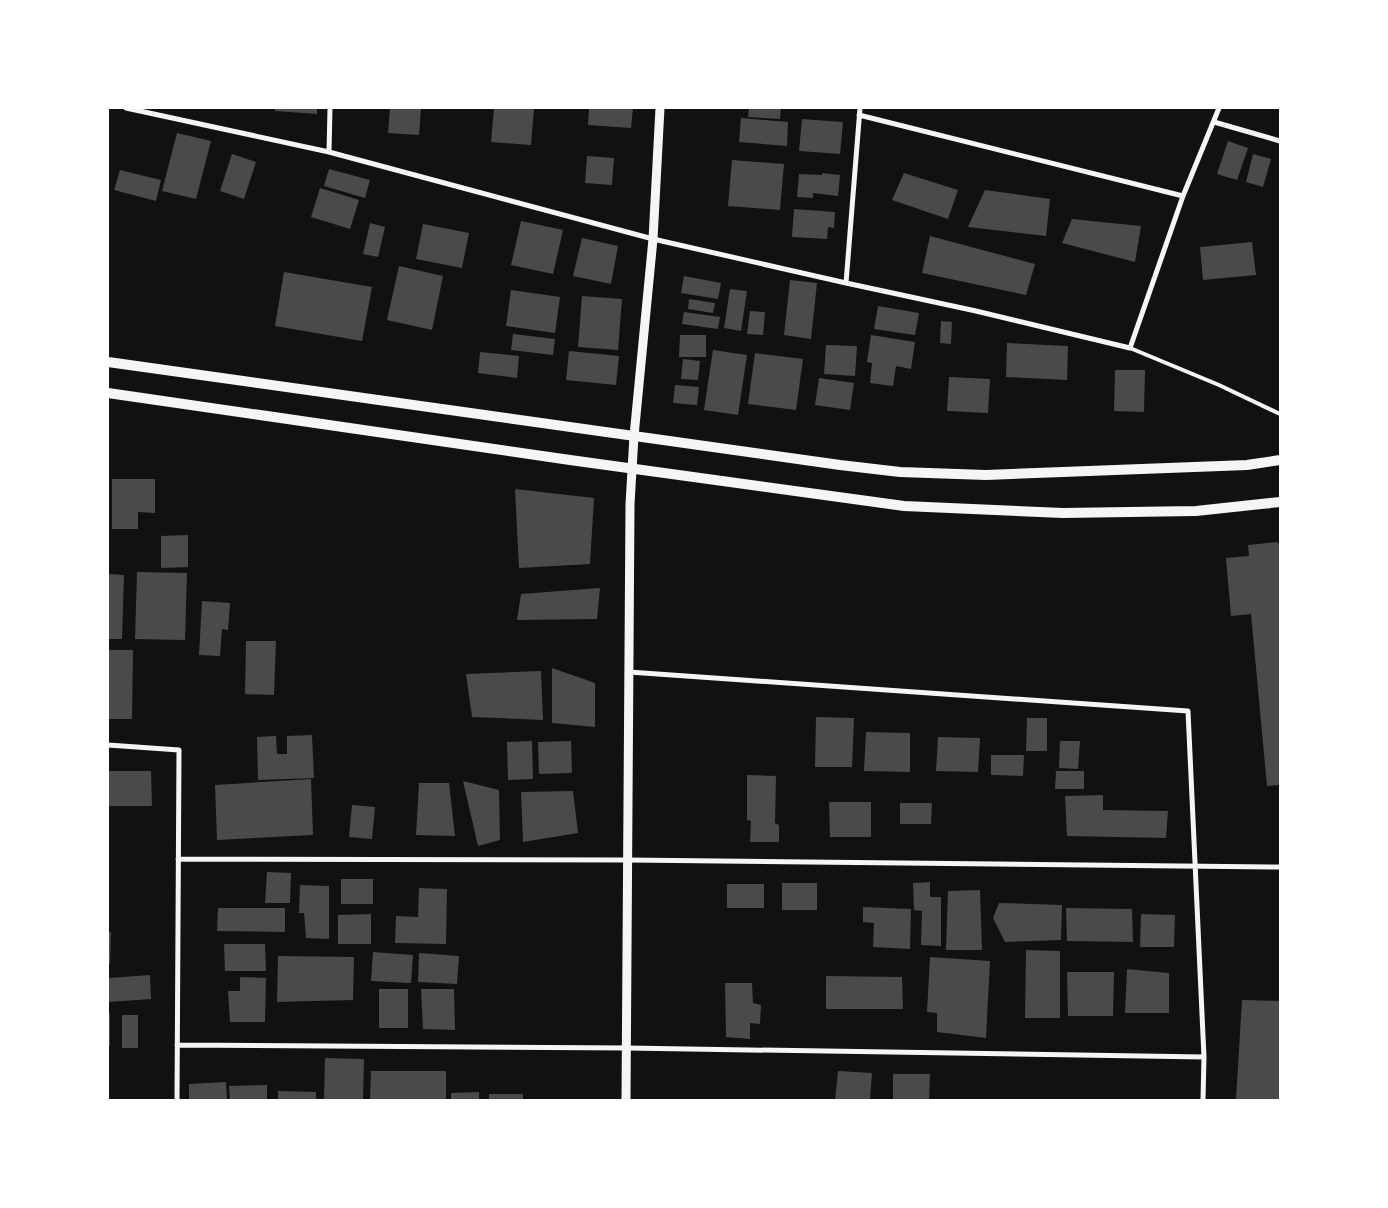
<svg xmlns="http://www.w3.org/2000/svg" width="1388" height="1208" font-family="Signika,sans-serif">
	<style>
		.building { fill: #4a4a4a }
		.lines { fill: none; stroke-linecap: round; stroke-linejoin: round }
		.service { stroke: #f5f5f5; stroke-width: 4 }
		.minor { stroke: #f5f5f5; stroke-width: 5 }
		.tertiary { stroke: #f5f5f5; stroke-width: 9 }
		.secondary { stroke: #f5f5f5; stroke-width: 10 }
	</style>
	<rect width="100%" height="100%" fill="#111"/>
	<path class="building" d="M275 108H317V114L275 111Z
		M390 108H421L419 135 388 133Z
		M494 108H534L531 145 491 142Z
		M589 108H633L631 128 588 125Z
		M749 108H781L780 119 748 117Z
		M741 118 788 122 787 146 739 142Z
		M802 119 843 122 840 154 799 151Z
		M177 133 211 141 196 199 162 191Z
		M1228 141 1248 148 1237 180 1217 174Z
		M232 154 256 162 244 199 220 191Z
		M1253 154 1271 159 1263 187 1246 182Z
		M587 156 614 158 612 185 585 183Z
		M732 160 784 164 780 210 728 206Z
		M329 169 370 180 365 198 324 186Z
		M120 170 161 180 156 201 114 190Z
		M822 173 840 175 838 196 813 193V198L797 197 799 174 822 175Z
		M904 173 958 190 948 219 892 200Z
		M320 188 359 200 350 229 311 217Z
		M985 190 1050 199 1046 236 968 227Z
		M794 209 835 212 834 228 828 227 827 239 792 237Z
		M1072 219 1141 226 1135 262 1062 243Z
		M521 221 563 230 553 274 511 265Z
		M370 223 385 227 378 257 363 254Z
		M423 224 469 233 462 268 416 259Z
		M930 236 1035 264 1026 295 922 273Z
		M582 238 618 246 611 284 573 276Z
		M1252 242 1256 275 1203 280 1200 247Z
		M399 266 443 276 432 330 387 320Z
		M284 272 372 287 362 341 275 326Z
		M684 276 721 283 718 299 681 293Z
		M790 280 817 283 811 339 784 335Z
		M730 289 747 291 741 331 724 328Z
		M511 290 560 297 555 333 506 326Z
		M582 296 622 299 618 350 578 347Z
		M689 299 715 303 713 313 688 309Z
		M878 306 919 313 915 335 874 329Z
		M750 311 765 312 763 335 747 334Z
		M684 312 720 317 718 329 682 324Z
		M941 321 952 322 951 344 940 343Z
		M513 334 555 339 553 355 511 350Z
		M680 335H706V357H679Z
		M871 335 915 342 911 369 896 366 893 386 870 383 872 363 867 362Z
		M1007 343 1068 346 1067 380 1006 377Z
		M826 345 857 346 855 376 824 374Z
		M713 350 747 355 738 415 704 410Z
		M569 351 619 356 616 385 566 380Z
		M480 352 519 356 517 378 478 373Z
		M755 353 803 359 796 410 748 404Z
		M683 359 700 361 698 380 681 379Z
		M1115 370H1145L1144 412 1114 411Z
		M949 377 990 379 988 413 947 411Z
		M819 378 854 383 850 410 815 405Z
		M675 385 699 387 697 405 673 403Z
		M112 479H155V513L138 512V529H112Z
		M515 489 594 498 590 564 519 568Z
		M188 535V567L161 568V536Z
		M1277 542 1280 545V785L1267 786 1251 614 1231 616 1226 558 1249 556 1248 545Z
		M137 572 187 573 185 640 135 639Z
		M108 574 124 575 122 639H108Z
		M600 588 597 619 517 620 521 594Z
		M202 601 230 603 228 630 222 629 220 656 199 655Z
		M246 641H276L274 695 245 694Z
		M108 650H133L132 719H108Z
		M552 668 595 683V727L552 723Z
		M541 671 543 720 472 717 466 674Z
		M816 717 854 718 852 767H815Z
		M1027 718H1047V751H1026Z
		M866 732 910 733V772L864 771Z
		M312 735 314 778 258 780 257 737 276 736 277 754H287V736Z
		M938 737 980 738 978 772 936 771Z
		M532 741 533 779 508 780 507 742Z
		M571 741 572 773 539 774 538 742Z
		M1060 741H1080L1078 769 1059 768Z
		M991 755H1024L1023 776 991 775Z
		M109 771H151L152 806H109Z
		M1056 771H1084V789H1055Z
		M747 775 776 776 775 823 779 825V842H750L751 821 747 820Z
		M311 779 313 835 217 840 215 785Z
		M463 781 499 790 500 840 478 846Z
		M419 783H449L455 836 416 835Z
		M573 791 578 833 523 842 521 792Z
		M1103 795V810L1168 811 1166 838 1067 836 1065 796Z
		M829 802H871V837H830Z
		M900 803H932L931 824H900Z
		M352 805 375 807 372 839 349 837Z
		M267 872 291 873 290 903H265Z
		M341 879H373V904H341Z
		M930 882V897H941V946L921 945 922 911 914 910 913 883Z
		M782 883H817V910H782Z
		M727 884H764V908H727Z
		M300 885 329 886V939L306 938 304 913H299Z
		M419 888 447 889 446 944 395 943 396 916 418 917Z
		M980 890 982 950H946L948 891Z
		M999 903 1062 905 1061 940 1005 942 993 918Z
		M863 907 911 909 910 949 873 947 874 923 863 922Z
		M218 908H285V932L217 931Z
		M1066 908 1132 909 1133 942 1067 941Z
		M371 914V944H338V915Z
		M1141 914 1175 915 1174 947H1140Z
		M108 932H111L110 964H108Z
		M224 944H265L266 971H225Z
		M1026 950 1060 951V1018H1025Z
		M373 952 413 955 411 983 371 981Z
		M419 953 459 956 457 984 418 982Z
		M278 956 354 957 353 1000 277 1002Z
		M930 957 990 961 986 1038 937 1032V1013L927 1012Z
		M1127 969 1169 973V1013H1125Z
		M1067 972H1114L1113 1016H1068Z
		M150 975 151 999 108 1002V978Z
		M826 976 902 977 903 1009H826Z
		M240 977 266 978 265 1022H230L228 991H240Z
		M725 983H752L753 1003 761 1005 760 1024 750 1023V1039L726 1037Z
		M379 989H408V1028H379Z
		M421 989H454L455 1030 423 1029Z
		M1242 1000 1280 1001V1100H1236Z
		M108 1013H110V1046H108Z
		M122 1015H138V1048H122Z
		M325 1058 364 1059 363 1100H324Z
		M371 1071H446V1100H370Z
		M838 1071 872 1073 870 1100H835Z
		M893 1074H930L929 1100H893Z
		M226 1082 227 1100H189V1084Z
		M267 1085V1100H230L229 1086Z
		M278 1091 316 1092V1100H278Z
		M479 1092V1100H451V1093Z
		M489 1094H523V1100H489Z"/>
	<g class="lines">
		<path class="service" d="M1130 348 1219 385 1280 414"/>
		<path class="minor" d="M126 108 329 152 653 239 846 283 976 311 1130 348 1183 196 1219 108
			M859 115 1183 196
			M1214 122 1280 141
			M329 152 330 108
			M846 283 860 108
			M629 672 1188 711 1204 1057 1203 1100
			M108 745 179 750 177 1100
			M178 859 628 860 1280 867
			M177 1045 627 1048 1204 1057"/>
		<path class="tertiary" d="M626 1100 630 504 634 436 653 239 660 108"/>
		<path class="secondary" d="M108 362 840 465 900 472 986 475 1247 465 1280 460
			M108 393 570 460 904 506 1063 513 1196 511 1280 502"/>
	</g>
	<rect width="1388" height="1208" fill="none" stroke="#ffffff" stroke-width="218"/>
</svg>
